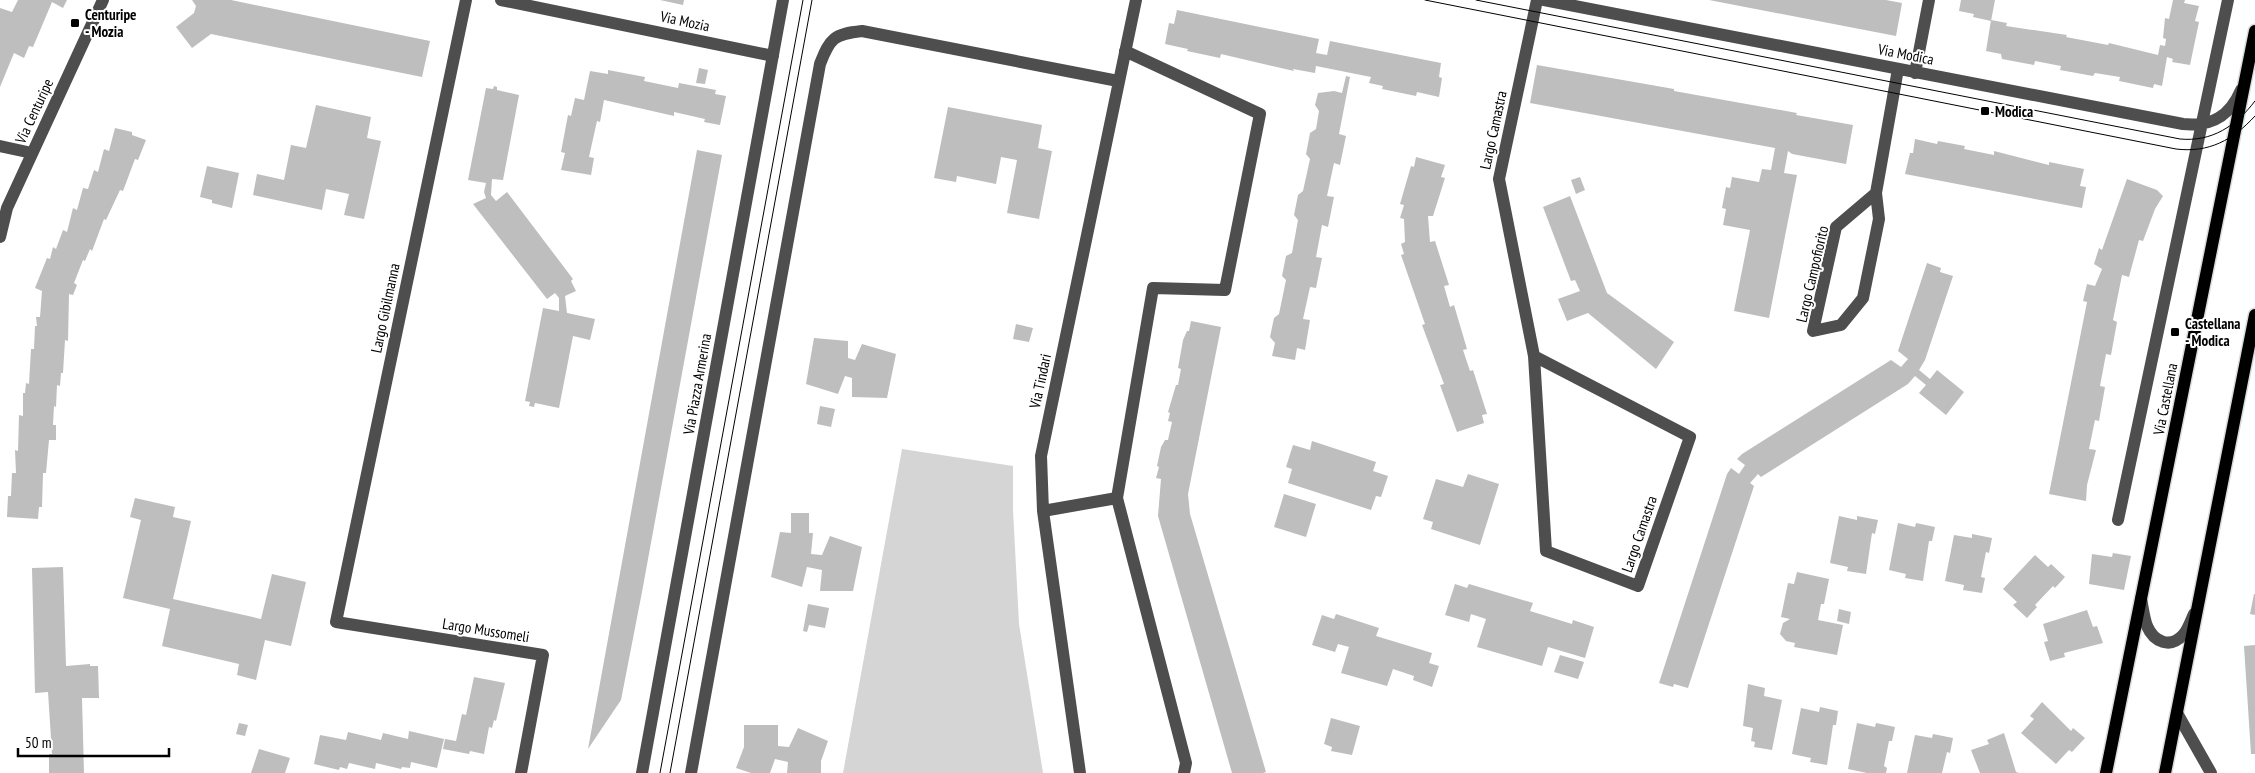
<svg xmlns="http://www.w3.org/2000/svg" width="2255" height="773" font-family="'PT Sans Narrow',sans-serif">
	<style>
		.green { fill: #d5d5d5 }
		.building { fill: #bebebe }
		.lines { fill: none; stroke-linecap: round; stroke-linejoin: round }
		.major-casing { stroke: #dbdbdb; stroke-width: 15 }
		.minor { stroke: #4e4e4e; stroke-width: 12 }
		.major { stroke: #000; stroke-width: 12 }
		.tram { stroke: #000; stroke-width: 1 }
		.poi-dot { fill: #000; stroke: #fff; stroke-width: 2 }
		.labels { text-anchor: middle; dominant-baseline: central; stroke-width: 4; stroke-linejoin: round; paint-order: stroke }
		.poi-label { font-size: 15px; font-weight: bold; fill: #000; stroke: #fff; text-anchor: start }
		.street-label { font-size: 15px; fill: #000; stroke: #fff }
	</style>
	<rect width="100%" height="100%" fill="#fff"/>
	<path class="green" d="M902 449 1013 466V510L1019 624 1043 773H843Z"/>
	<path class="building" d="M18 0H67L63 8 52 2 33 47 29 46 24 58 14 53 0 87V8L12 12Z
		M192 0H231L430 41 422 77 211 34 192 48 176 27 194 13 196 6Z
		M660 0H684L683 5Z
		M1709 0H1886L1902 3 1896 36Z
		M1961 0H1995L1991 21 1973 17 1974 14 1959 11Z
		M2173 0H2185L2184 3 2199 6 2195 21 2199 22 2190 65 2172 62 2173 59 2167 57 2162 86 2154 84 2153 88 2119 81 2120 77 2095 73 2093 76 2060 70 2061 66 2035 61 2034 65 2002 59 2001 54 1986 51 1991 20 2007 23 2006 26 2067 35 2066 37 2108 45 2109 43 2158 55 2160 45 2165 46 2166 39 2163 38 2165 18 2169 19Z
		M1177 10 1319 39 1316 53 1327 55 1330 41 1441 63 1439 77 1442 78 1439 97 1417 92 1416 96 1382 89 1383 86 1369 83 1371 77 1316 66 1315 73 1293 69 1294 71 1221 54 1220 58 1187 51 1188 49 1165 44 1169 23 1174 24Z
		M1537 65 1674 89V91L1797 113 1796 115 1853 125 1846 164 1792 154 1788 151 1784 173 1797 175 1769 318 1734 311 1750 230 1723 225 1726 209 1722 208 1726 187 1730 188 1732 177 1759 182 1762 169 1771 170 1775 148 1530 103Z
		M699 68 708 70 705 84 696 83Z
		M608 70 645 77 644 81 678 88 679 83 716 90 715 94 726 96 720 125 704 122 705 119 674 112V116L604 100 600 122 597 121 589 157 594 158 591 175 561 170 565 153 561 152 568 115 571 116 575 98 584 100 590 71 608 74Z
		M1346 76 1350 77 1339 134 1346 136 1340 165 1334 163 1327 196 1334 197 1328 227 1322 225 1316 257 1322 258 1316 288 1310 287 1303 319 1310 320 1305 350 1297 348 1295 360 1272 356 1275 343 1270 337 1274 318 1279 314 1286 280 1282 276 1286 256 1292 253 1298 220 1294 215 1298 195 1303 191 1310 159 1306 154 1310 133 1316 129 1319 111 1315 105 1318 93 1334 91 1342 93Z
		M494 86 497 87V90L519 95 503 180 492 179 491 195 496 201 507 192 573 279 571 281 576 291 565 296 567 313 595 319 590 340 573 336 559 408 535 403 534 407 529 406 530 402 525 401 543 308 559 311V298L555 293 547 299 473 204 486 198 484 192 486 183 468 180 486 88 493 89Z
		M316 105 371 117 367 138 381 141 364 219 344 215 349 194 326 189 322 210 253 195 257 174 284 180 291 145 306 148Z
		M948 107 1042 125 1038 148 1052 151 1039 219 1007 213 1017 160 1001 157 996 184 957 176 956 182 934 178Z
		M115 128 132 132V135L146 140 138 160 135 159 123 191 120 190 106 220 104 219 92 251 90 249 85 261 83 260 74 283 77 285 73 295 69 294 68 341 65 340 63 373H61L60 386 57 385 56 407 54 406 53 425H56V440H49L46 473H43L42 507H39L38 519 7 517 8 496H11L12 473H16L15 450 18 451 19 415 23 416V393H25L26 383 29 384 31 349H34L35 326H37L36 317H40L42 291 35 288 47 258 50 259 53 247 56 249 63 230 67 232 73 208 77 210 83 188 88 189 94 170 98 172 104 149 109 151Z
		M1915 139 1937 144 1938 141 1965 146 1964 149 1994 155V151L2049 165V162L2084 169 2080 186 2086 187 2082 208 1905 174 1910 153H1913Z
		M697 150 722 155 642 592 621 700 588 749Z
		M1416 157 1445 165 1441 177 1445 178 1433 216H1428L1430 242 1435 241 1449 285 1444 286 1450 307 1454 305 1467 349 1463 350 1470 371 1473 370 1487 414 1482 415 1484 423 1457 432 1440 385 1444 384 1422 325 1425 324 1401 255 1404 254 1401 244 1405 242 1404 219 1400 218 1404 205 1400 204 1411 166 1414 167Z
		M207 166 239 173 232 208 212 203V200L200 197Z
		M1580 177 1585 190 1576 194 1571 180Z
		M2127 179 2157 190 2163 196 2155 209 2143 241 2139 240 2129 277 2122 275 2113 320 2117 322 2111 355 2106 354 2100 386 2105 387 2099 421 2095 420 2089 449 2096 450 2087 485 2086 501 2049 494 2087 302 2083 301 2087 284 2095 286 2102 269 2094 264 2099 248 2102 250Z
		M1570 196 1607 293 1674 342 1656 369 1588 313 1567 321 1558 299 1580 291 1575 280 1571 281 1543 207Z
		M1927 263 1941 268 1940 272 1953 276 1925 360 1919 370 1930 379 1937 370 1964 392 1946 415 1919 393 1926 385 1915 376 1908 384 1761 477 1758 474 1750 483 1754 486 1688 688 1674 684 1673 687 1659 683 1727 474 1731 468 1739 474 1745 465 1737 459 1742 454 1891 360 1901 367 1908 359 1898 351Z
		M1191 321 1221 327 1188 494 1190 514 1266 772 1263 773H1232L1158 516 1161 479 1156 478 1159 467 1157 466 1161 447 1165 440H1168L1172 422 1168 421 1170 413 1168 412 1176 385H1178L1181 369 1178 368 1183 340 1187 331H1189Z
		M1016 324 1033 328 1029 342 1013 339Z
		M814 338 848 341V358L855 360 862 344 896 354 887 398 852 397V378L845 376 838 394 806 384Z
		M820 406 835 409 831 427 817 424Z
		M1312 441 1376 462 1373 471 1388 476 1381 497 1376 496 1371 510 1288 483 1292 469 1286 467 1293 445 1310 450Z
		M1468 474 1499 484 1480 545 1431 529 1433 522 1423 519 1436 479 1463 487Z
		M1284 494 1316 504 1306 537 1274 527Z
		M135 498 175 507 173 517 191 521 173 599 261 619 272 574 306 582 291 646 265 640 256 680 237 675 239 664 162 646 170 609 123 598 141 520 130 517Z
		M791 513H809V533H813L811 554 822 555 830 536 862 547 853 591H820L822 570 807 567 802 587 771 577 780 532 791 533Z
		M1839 516 1857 520V516L1878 520 1875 534 1872 533 1866 574 1847 571 1848 567 1830 563Z
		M1898 523 1915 527 1916 523 1935 527 1932 541H1929L1923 581 1905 578 1906 574 1889 570Z
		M1972 534 1992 538 1989 553 1986 552 1981 577 1985 578 1982 593 1963 590 1964 585 1945 581 1954 535 1972 538Z
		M2113 553 2131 556 2124 590 2089 584 2092 554 2112 557Z
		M2035 555 2048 567 2051 564 2065 577 2055 588 2053 586 2035 605 2037 607 2027 618 2013 605 2017 602 2003 589Z
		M63 567 66 666 90 664V666H98L99 698H82L84 773H49V754H52L48 692 35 693 32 568Z
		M1797 572 1829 579 1824 604H1821L1818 620 1843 625 1837 655 1794 647 1795 643 1786 641 1780 634 1783 623 1790 619 1781 617 1788 583 1794 584Z
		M1455 584 1467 588 1469 584 1533 603 1530 611 1572 624 1573 620 1594 627 1585 658 1548 647 1542 666 1477 647 1486 619 1471 614 1469 622 1445 615Z
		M2254 594H2255V615L2250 614Z
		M808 604 829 608 825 628 809 625 807 632 803 631Z
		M1839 609 1851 612 1849 624 1837 621Z
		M2087 610 2093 627 2097 626 2103 643 2064 653 2065 657 2050 661 2044 642 2048 641 2043 624Z
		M1336 614 1379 628 1376 636 1432 653 1429 663 1439 666 1432 687 1413 680 1414 676 1393 669 1387 686 1341 673 1349 647 1338 644 1335 652 1312 645 1322 615 1334 619Z
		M2255 645V754H2251L2244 646Z
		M1560 655 1584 662 1578 679 1554 672Z
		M474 677 505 683 496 721 494 720 492 728 489 727 484 754 470 751 469 754 443 749 445 739 456 741 462 714 466 715Z
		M1748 684 1765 688 1764 696 1782 700 1772 750 1754 747 1755 742 1751 741 1753 728 1743 726Z
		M2042 702 2071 731 2073 728 2085 738 2072 752 2069 750 2056 764 2021 733 2034 719 2030 716Z
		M1820 707 1838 711 1836 725H1833L1827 765 1810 762 1811 758 1792 754 1801 708 1819 712Z
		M1331 718 1360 726 1352 755 1331 751 1332 747 1324 744Z
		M239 723 248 725 245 736 236 734Z
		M1857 723 1875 727 1876 723 1895 727 1892 741H1889L1884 766 1887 768 1886 773H1867L1848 769Z
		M744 725H778V746L789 747 798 728 828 741 821 761V773H787L788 762 775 759 770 773H751L736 768 744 747Z
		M409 731 444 739 437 768 411 762 410 768 402 767 401 769 376 763 375 769 349 763 347 769 340 767 339 770 314 764 320 735 346 740 348 732 381 740 383 733 408 739Z
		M2004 733 2016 772 2019 773H1980L1971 750 1989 744 1987 740Z
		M1933 734 1953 738 1950 753 1947 752 1942 773H1907L1915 735 1932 738Z
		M259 749 290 758 285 773H251Z"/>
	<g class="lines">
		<defs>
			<path id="major" d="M2106 773 2255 31
				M2165 773 2255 315"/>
		</defs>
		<use href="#major" class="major-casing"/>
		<path class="minor" d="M466 0 336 622 543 655 521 773
			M501 0 773 56
			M1544 0 2183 124C2212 127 2230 116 2241 90
			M1125 51 1260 114 1225 290 1153 288 1117 498 1186 763 1184 773
			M1915 73 1929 0
			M0 146 32 153
			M1876 193 1879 219 1863 298 1841 325 1813 331 1836 227 1876 193 1898 69
			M0 237 7 208 103 0
			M1534 356 1690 437 1638 586 1546 551 1534 356 1499 179 1537 0
			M1043 511 1117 498
			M2118 520 2228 0
			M2141 599C2143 608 2144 618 2147 626 2154 642 2170 649 2183 635 2188 630 2191 620 2194 614
			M2177 713 2211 773
			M642 773 783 0
			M691 773 820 64C830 38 834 34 862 31L1118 81
			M1080 773 1043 511 1041 456 1136 0"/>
		<use href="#major" class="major"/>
		<path class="tram" d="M1425 0 2176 149C2209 153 2233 140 2255 116
			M1476 0 2180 139C2212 142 2236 126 2255 101
			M660 773 803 0
			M670 773 812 0"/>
	</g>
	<g class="poi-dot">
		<rect x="70" y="18" width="10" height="10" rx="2.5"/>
		<rect x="1980" y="106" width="10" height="10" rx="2.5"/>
		<rect x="2170" y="327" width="10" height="10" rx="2.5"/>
	</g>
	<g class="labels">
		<g class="poi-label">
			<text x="85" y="14">Centuripe<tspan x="85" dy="17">- Mozia</tspan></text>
			<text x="1995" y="111">Modica</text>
			<text x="2185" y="323">Castellana<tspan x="2185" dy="17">- Modica</tspan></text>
		</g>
		<g class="street-label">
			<text transform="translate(685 21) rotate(12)">Via Mozia</text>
			<text transform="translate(1906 54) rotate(11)">Via Modica</text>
			<text transform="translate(34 111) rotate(-65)">Via Centuripe</text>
			<text transform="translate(1493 130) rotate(-78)">Largo Camastra</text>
			<text transform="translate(1812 274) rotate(-77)">Largo Campofiorito</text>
			<text transform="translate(385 308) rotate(-78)">Largo Gibilmanna</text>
			<text transform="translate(1040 381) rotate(-78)">Via Tindari</text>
			<text transform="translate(697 384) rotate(-80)">Via Piazza Armerina</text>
			<text transform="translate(2165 399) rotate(-79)">Via Castellana</text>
			<text transform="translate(1639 534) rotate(-71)">Largo Camastra</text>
			<text transform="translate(486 630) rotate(9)">Largo Mussomeli</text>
		</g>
	</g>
	<path d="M18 748v8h151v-8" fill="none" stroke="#000000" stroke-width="2.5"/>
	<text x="25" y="748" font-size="15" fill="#000000" stroke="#ffffff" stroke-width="4" paint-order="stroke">50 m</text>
</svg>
